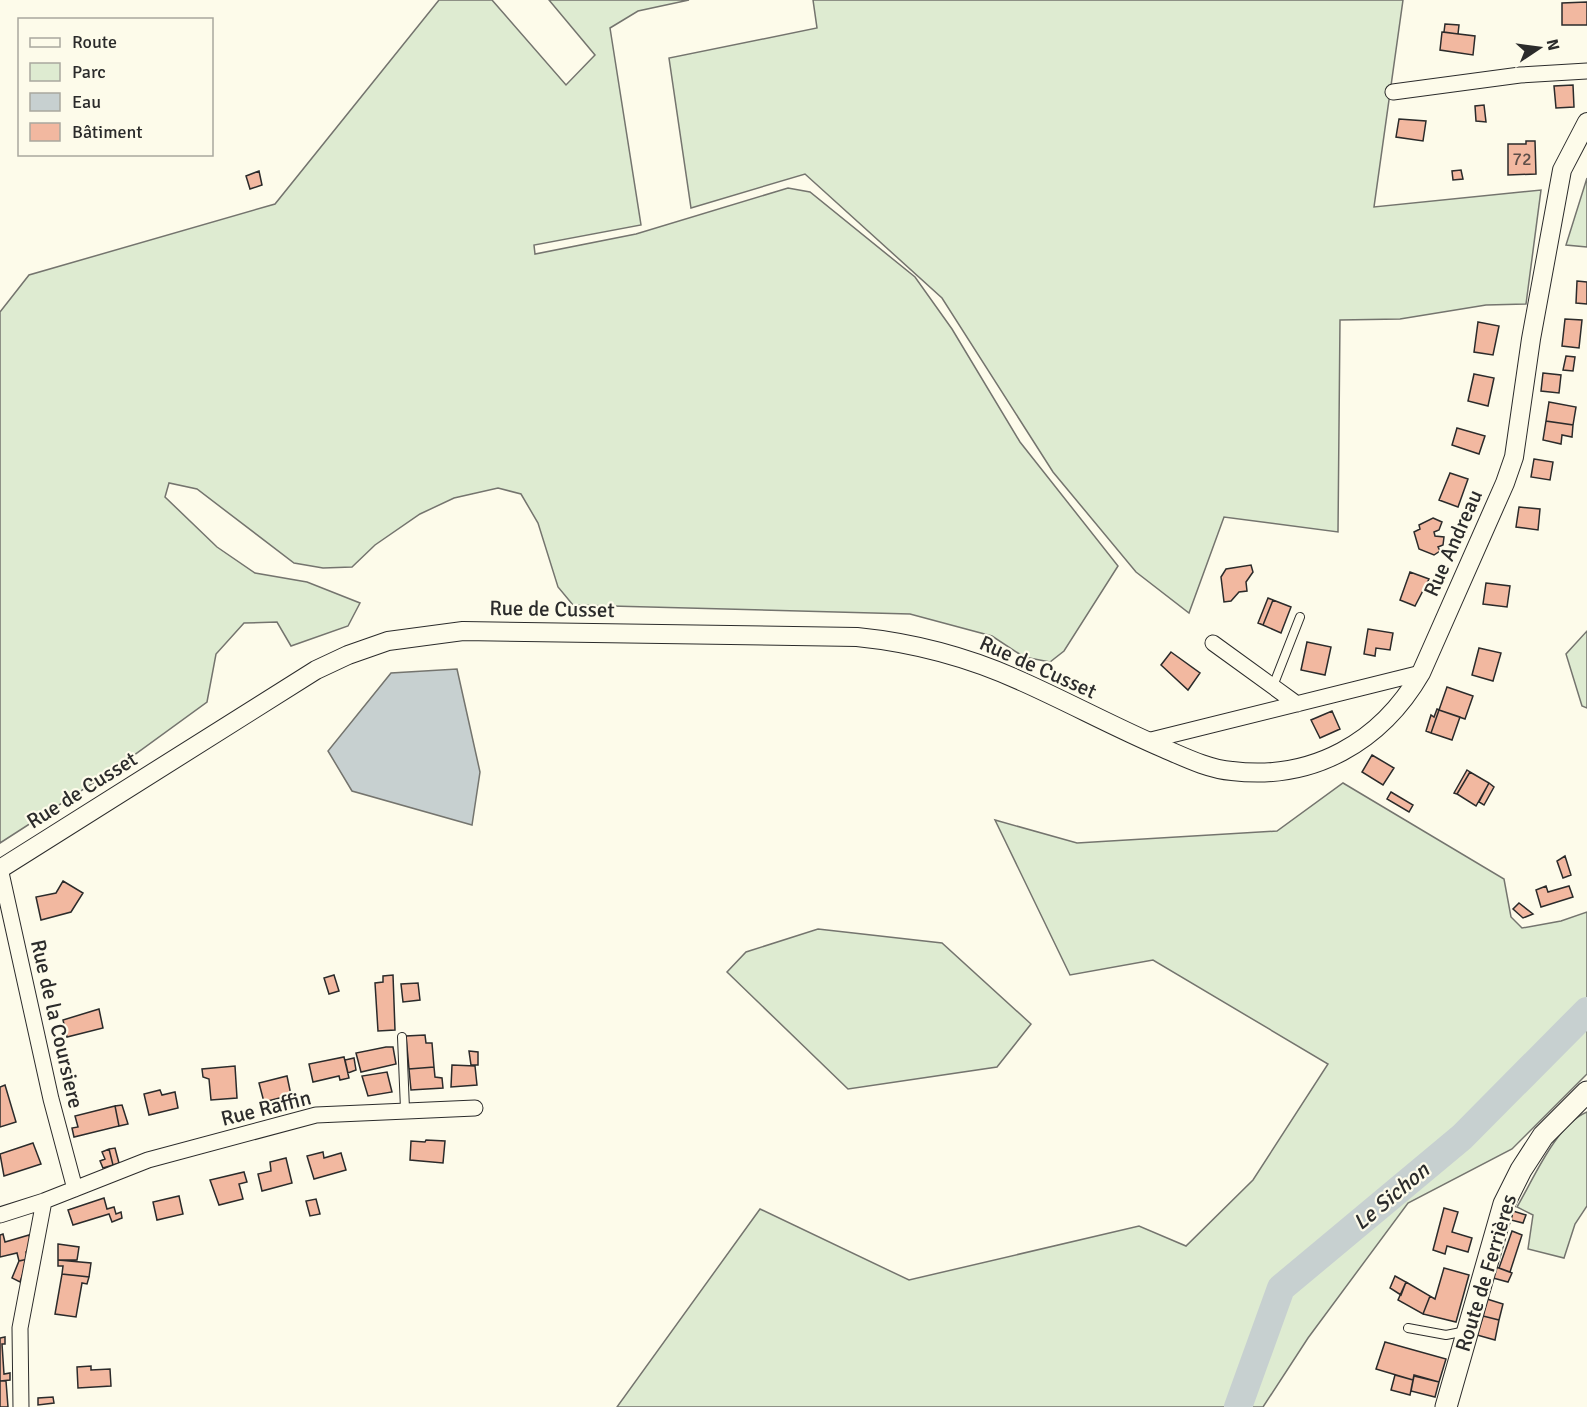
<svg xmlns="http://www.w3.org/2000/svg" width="1587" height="1407" font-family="Signika,sans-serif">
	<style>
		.green { fill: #deebd1; stroke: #74746e; stroke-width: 1.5 }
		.water { fill: #c7d0d0; stroke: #74746e; stroke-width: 1.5 }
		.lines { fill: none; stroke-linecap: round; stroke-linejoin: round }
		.river { stroke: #c7d0d0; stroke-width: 28 }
		.building { fill: #f2b8a0; stroke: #2b2b2b; stroke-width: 1.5 }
		.service-casing { stroke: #2b2b2b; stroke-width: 10 }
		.minor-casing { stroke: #2b2b2b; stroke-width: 17 }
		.tertiary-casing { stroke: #2b2b2b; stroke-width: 20 }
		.secondary-casing { stroke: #2b2b2b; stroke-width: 23 }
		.service { stroke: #fdfbea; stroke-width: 8 }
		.minor { stroke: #fdfbea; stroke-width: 15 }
		.tertiary { stroke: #fdfbea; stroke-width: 18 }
		.secondary { stroke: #fdfbea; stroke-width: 21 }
		.labels { text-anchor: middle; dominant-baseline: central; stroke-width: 4.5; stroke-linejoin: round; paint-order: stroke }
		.number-label { font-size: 18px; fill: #5d4e48 }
		.street-label { font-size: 21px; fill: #2b2b2b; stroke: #fdfbea }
		.water-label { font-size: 22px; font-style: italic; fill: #2b2b2b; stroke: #fdfbea }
	</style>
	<rect width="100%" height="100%" fill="#fdfbea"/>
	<path class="green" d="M439 0H492L566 85 595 55 549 0H689L638 11 610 28 641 225 534 245 535 254 636 234 788 188 810 192 915 277 952 329 1020 442 1118 566 1064 651 1050 662 1024 657 992 636 910 614 573 605 558 587 538 523 521 494 498 488 454 498 420 514 375 545 352 567 323 568 294 563 197 489 169 483 165 497 217 547 255 573 307 582 360 603 348 626 291 646 277 622 244 623 216 654 207 702 115 769 0 843V312L29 275 275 204Z
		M813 0H1403L1374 207 1541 190 1526 304 1486 305 1400 319 1340 320 1338 532 1224 517 1189 613 1136 572 1053 472 942 298 805 174 691 208 669 58 817 28Z
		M1587 178V247L1566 245Z
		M1587 631V708L1582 706 1566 654Z
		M1343 783 1504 879 1511 917 1522 928 1561 921 1587 912V1074L1512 1149 1408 1203 1308 1338 1263 1407H617L760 1209 909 1280 1139 1226 1186 1246 1253 1180 1328 1064 1153 960 1070 975 995 820 1077 843 1277 831Z
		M818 929 942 943 1031 1024 997 1067 848 1089 727 972 746 952Z
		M1587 1112V1206L1575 1224 1564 1258 1528 1249 1533 1215 1517 1207C1534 1178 1556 1125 1587 1112Z"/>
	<path class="water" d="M457 669 480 772 472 825 352 791 328 751 391 673Z"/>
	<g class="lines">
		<path class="river" d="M1238 1407 1281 1288 1462 1137 1587 1011"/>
	</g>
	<path class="building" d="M1587 2V25H1562V3Z
		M1445 24 1459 25 1458 34 1444 32Z
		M1442 32 1475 36 1473 55 1440 50Z
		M1573 85 1574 107 1556 108 1554 86Z
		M1484 105 1486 122 1476 121 1475 106Z
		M1399 119 1426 121 1423 141 1396 137Z
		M1526 141H1535L1536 174 1508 175V144H1526Z
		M1461 170 1463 179 1453 180 1452 171Z
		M259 171 262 185 250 189 246 176Z
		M1577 281 1587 282V304L1576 303Z
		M1565 319 1582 320 1579 348 1562 346Z
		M1478 322 1499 326 1493 355 1474 352Z
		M1566 356 1575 357 1573 371 1563 370Z
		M1543 373 1561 375 1559 393 1541 391Z
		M1474 374 1494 378 1488 406 1468 401Z
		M1549 402 1576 407 1573 425 1546 421Z
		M1546 421 1573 425 1572 437 1562 435 1561 444 1543 440Z
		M1457 428 1485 436 1479 454 1452 445Z
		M1534 459 1553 462 1550 480 1531 477Z
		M1450 473 1468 479 1458 507 1439 500Z
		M1519 507 1540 509 1538 530 1516 527Z
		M1433 518 1442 522 1439 530 1434 532 1435 536 1444 537 1443 545 1438 547 1440 551 1434 555 1419 549 1414 532 1420 529 1419 525Z
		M1251 565 1253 572 1246 582 1247 591 1239 592 1231 601 1224 602 1221 577 1226 569Z
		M1410 572 1429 579 1415 606 1400 600Z
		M1486 583 1510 586 1507 607 1483 604Z
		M1268 598 1273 600 1263 625 1258 623Z
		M1273 600 1291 607 1281 633 1263 625Z
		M1368 629 1393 633 1390 650 1376 648 1375 656 1364 654Z
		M1307 642 1331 647 1325 675 1301 670Z
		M1479 648 1501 653 1493 681 1472 675Z
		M1171 652 1200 673 1188 690 1161 665Z
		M1447 687 1473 696 1465 719 1439 710Z
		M1437 709 1439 710 1431 733 1426 731 1431 715 1434 717Z
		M1439 710 1460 717 1452 740 1431 733Z
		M1332 711 1340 729 1320 738 1311 720Z
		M1372 755 1394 768 1383 785 1362 772Z
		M1467 770 1470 772 1457 794 1454 793Z
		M1470 772 1489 783 1476 806 1457 794Z
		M1489 783 1494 787 1484 805 1479 802Z
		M1391 792 1413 805 1409 812 1387 799Z
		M1565 856 1571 875 1563 878 1557 861Z
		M63 881 83 893 71 912 41 920 36 897 56 893Z
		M1546 886 1548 892 1569 886 1573 897 1541 907 1536 890Z
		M1519 903 1533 914 1523 918 1513 909Z
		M334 975 339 991 329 994 324 978Z
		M393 975 395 1030 378 1031 375 983 383 982V976Z
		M418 983 420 1000 403 1002 401 984Z
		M99 1009 103 1028 67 1037 63 1020Z
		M425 1035 426 1043H432L434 1067 409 1069 406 1036Z
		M386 1047H393L396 1064 361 1072 356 1053Z
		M469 1051 478 1052V1065H471Z
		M344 1057 349 1078 340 1080 339 1076 313 1082 309 1064Z
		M354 1058 356 1070 348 1073 345 1060Z
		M452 1065 475 1066 477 1085 451 1087Z
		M235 1066 237 1098 211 1100 209 1079 203 1077 202 1069Z
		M434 1067 435 1077 442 1078 443 1088 411 1090 409 1069Z
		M387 1072 392 1092 368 1096 362 1076Z
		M287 1076 291 1095 264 1102 259 1083Z
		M5 1085 16 1122 0 1127V1087Z
		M160 1090 162 1095 175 1092 178 1108 149 1115 144 1094Z
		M122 1105 128 1124 119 1126 115 1106Z
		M115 1106 119 1126 74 1137 72 1128 78 1127 75 1116Z
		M426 1140 445 1141 443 1163 410 1160 411 1141 425 1142Z
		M33 1143 41 1164 4 1176 0 1154Z
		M115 1148 119 1163 113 1165 109 1149Z
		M109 1149 113 1165 103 1168 100 1161 105 1159 102 1152Z
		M323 1152 324 1158 341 1153 346 1170 314 1179 307 1156Z
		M286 1158 292 1183 262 1191 258 1174 271 1171 270 1162Z
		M244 1172 247 1182 239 1184 243 1199 219 1205 210 1180Z
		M179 1196 183 1214 157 1220 153 1202Z
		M104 1198 107 1209 114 1207 116 1214 121 1212 122 1218 112 1222 109 1214 73 1225 68 1210Z
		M316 1199 320 1214 310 1216 306 1201Z
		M1444 1208 1458 1212 1452 1232 1472 1238 1468 1252 1447 1246 1445 1254 1433 1250Z
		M1513 1211 1526 1215 1523 1223 1511 1220Z
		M1512 1231 1522 1235 1510 1272 1499 1268Z
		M3 1234 5 1242 29 1235 33 1250 26 1252 28 1259 19 1261 17 1253 0 1257V1235Z
		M58 1244 79 1247 77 1260H58Z
		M28 1259 20 1282 12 1278 19 1261Z
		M58 1260 91 1263 89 1277 62 1274 63 1266H58Z
		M1496 1267 1512 1273 1508 1282 1493 1278Z
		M1444 1268 1469 1275 1456 1322 1423 1314 1430 1296 1435 1299Z
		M62 1274 89 1277 87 1284 82 1283 76 1317 55 1314Z
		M1395 1276 1406 1282 1401 1295 1390 1288Z
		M1406 1282 1430 1296 1423 1314 1398 1300Z
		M1487 1299 1503 1304 1499 1320 1483 1316Z
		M1483 1316 1499 1320 1495 1340 1477 1335Z
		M5 1337V1344H2L4 1374 10 1373V1380L0 1381V1338Z
		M1385 1342 1446 1359 1439 1382 1414 1375 1413 1380 1376 1369Z
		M91 1366V1370L110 1369 111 1386 78 1388 77 1367Z
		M1395 1375 1413 1380 1410 1395 1391 1390Z
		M1414 1376 1439 1382 1435 1397 1411 1391Z
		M0 1381H6L8 1407H0Z
		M53 1397 54 1403 38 1405V1398Z"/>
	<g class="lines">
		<defs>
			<path id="service" d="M1273 686 1300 617
				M402 1037 405 1109
				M1408 1328 1446 1335 1466 1331"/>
			<path id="minor" d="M1393 92 1520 75 1587 71
				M1213 643 1297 704
				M1147 741 1421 673
				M0 868 51 1099 75 1189
				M0 1215 44 1201 148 1160 316 1115 475 1108
				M21 1407 20 1328 44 1201"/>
			<path id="tertiary" d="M0 869 316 670 348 655 388 641 463 631 857 637C916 643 969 657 1023 682 1070 703 1116 728 1163 748 1184 757 1208 769 1232 771 1313 781 1381 742 1421 673L1505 483 1514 457 1531 339 1562 170 1587 122"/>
			<path id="secondary" d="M1446 1407 1504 1204 1521 1170 1543 1136 1587 1092"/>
		</defs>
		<use href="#service" class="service-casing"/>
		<use href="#minor" class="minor-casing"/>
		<use href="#tertiary" class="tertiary-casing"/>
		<use href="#secondary" class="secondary-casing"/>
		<use href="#service" class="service"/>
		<use href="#minor" class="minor"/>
		<use href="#tertiary" class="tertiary"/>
		<use href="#secondary" class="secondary"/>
	</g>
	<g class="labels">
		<g class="number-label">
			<text x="1522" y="159">72</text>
		</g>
		<g class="street-label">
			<text transform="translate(1453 543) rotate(-66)">Rue Andreau</text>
			<text transform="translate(552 609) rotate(1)">Rue de Cusset</text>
			<text transform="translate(1038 667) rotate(24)">Rue de Cusset</text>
			<text transform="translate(82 790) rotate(-32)">Rue de Cusset</text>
			<text transform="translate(57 1024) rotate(77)">Rue de la Coursiere</text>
			<text transform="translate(266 1108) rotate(-14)">Rue Raffin</text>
			<text transform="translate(1486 1273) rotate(-73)">Route de Ferrières</text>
		</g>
		<g class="water-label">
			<text transform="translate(1391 1196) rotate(-40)">Le Sichon</text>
		</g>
	</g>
	<rect x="18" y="18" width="195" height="138" fill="#fdfbea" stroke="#a9a89e" stroke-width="1.5"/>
	<rect x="30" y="38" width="30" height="9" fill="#fdfbea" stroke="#a9a89e" stroke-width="1.5"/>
	<text x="72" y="48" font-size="18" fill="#2b2b2b">Route</text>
	<rect x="30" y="63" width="30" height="18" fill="#deebd1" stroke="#a9a89e" stroke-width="1.5"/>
	<text x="72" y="78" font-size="18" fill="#2b2b2b">Parc</text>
	<rect x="30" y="93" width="30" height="18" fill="#c7d0d0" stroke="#a9a89e" stroke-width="1.5"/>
	<text x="72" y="108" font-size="18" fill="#2b2b2b">Eau</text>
	<rect x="30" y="123" width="30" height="18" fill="#f2b8a0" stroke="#a9a89e" stroke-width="1.5"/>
	<text x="72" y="138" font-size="18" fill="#2b2b2b">Bâtiment</text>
	<g transform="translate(1539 48) rotate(77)" stroke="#fdfbea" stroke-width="4.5" paint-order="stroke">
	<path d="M0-4.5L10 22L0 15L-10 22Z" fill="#2b2b2b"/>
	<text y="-9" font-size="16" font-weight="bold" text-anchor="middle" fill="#2b2b2b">N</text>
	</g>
</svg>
